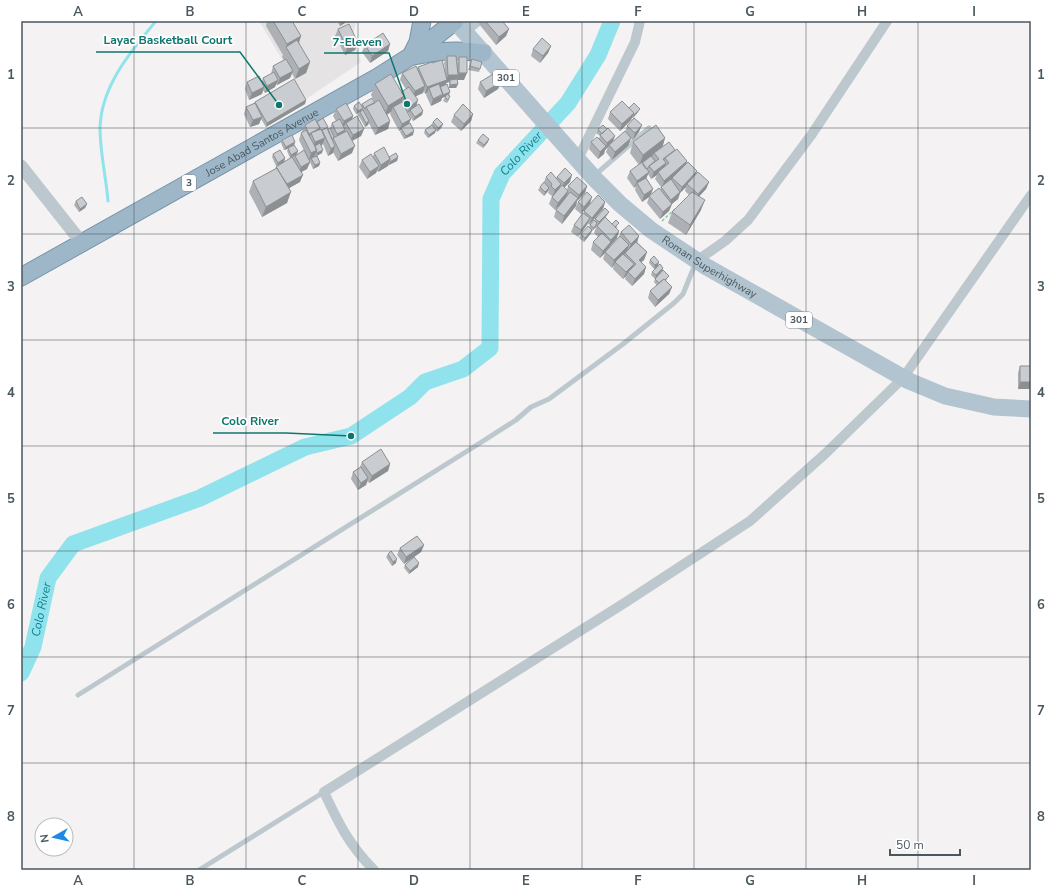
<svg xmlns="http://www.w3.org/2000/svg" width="1052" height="891" font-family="'Nunito Sans',sans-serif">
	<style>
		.education { fill: #e5e3e4 }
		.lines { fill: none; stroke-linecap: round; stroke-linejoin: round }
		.stream { stroke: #90e3ec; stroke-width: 3 }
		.river { stroke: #90e3ec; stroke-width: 17 }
		.trunk-casing { stroke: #7695ab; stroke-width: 19 }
		.path { stroke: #7ace9b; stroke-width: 1.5; stroke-dasharray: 3 2; stroke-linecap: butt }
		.service { stroke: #bdc8ce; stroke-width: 5 }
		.minor { stroke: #bdc8ce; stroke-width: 10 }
		.tertiary { stroke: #bdc8ce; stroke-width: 13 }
		.primary { stroke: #b2c4d0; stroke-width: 17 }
		.trunk { stroke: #9eb7c8; stroke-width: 17 }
		.wall { fill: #adb0b4; fill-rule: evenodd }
		.shaded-wall { fill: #8d9092 }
		.building { fill: #c9cdd1; stroke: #8d9092 }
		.grid { fill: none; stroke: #49575f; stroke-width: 1; stroke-opacity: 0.55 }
		.labels { text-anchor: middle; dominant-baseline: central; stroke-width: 3.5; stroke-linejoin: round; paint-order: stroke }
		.shield { fill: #fff; stroke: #80898f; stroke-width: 1 }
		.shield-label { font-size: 10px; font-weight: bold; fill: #49575f }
		.street-label { font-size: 11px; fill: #49575f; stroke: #fff }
		.water-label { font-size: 12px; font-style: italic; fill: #0f828f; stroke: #fff }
		.leader { fill: none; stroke: #0f766e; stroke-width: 1.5 }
		.callout-dot { fill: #0f766e; stroke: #fff; stroke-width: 1.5 }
		.callout-label { font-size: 12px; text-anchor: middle; font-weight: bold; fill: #0f766e; stroke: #fff; stroke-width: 3.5; stroke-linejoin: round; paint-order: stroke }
		.neatline { fill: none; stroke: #49575f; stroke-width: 1.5 }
		.grid-label { font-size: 13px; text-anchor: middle; font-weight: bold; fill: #49575f }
	</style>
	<rect width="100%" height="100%" fill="#f4f2f2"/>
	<path class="education" d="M259 21H357L353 33 361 62 306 99Z"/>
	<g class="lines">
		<path class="stream" d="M108 201C106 177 100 152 100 128 101 86 131 51 156 21"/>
		<path class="river" id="s1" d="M21 673 33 647 48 578 73 544 200 498 305 447 351 436 410 397 425 382 463 369 490 348 491 199 502 174 568 103 598 55 612 21"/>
		<defs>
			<g id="trunk">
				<path d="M412 54 418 42 422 21"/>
				<path d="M414 56C439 51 457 49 483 53"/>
				<path id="s3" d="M21 277 378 77 411 56 455 21"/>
			</g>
		</defs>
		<use href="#trunk" class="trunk-casing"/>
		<path class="path" d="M662 221 675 209"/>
		<path class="service" d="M595 175 649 128
			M78 695 480 443 516 420 531 407 549 399 623 344 674 303 683 294 696 262
			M199 870 324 792"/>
		<path class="minor" d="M465 32 478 21
			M578 159 635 42 640 21
			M702 257 725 241 748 220 812 134 887 21
			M374 870C349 845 339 824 324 792L626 602 750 521 826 453 903 378 1031 195"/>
		<path class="tertiary" d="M21 166 82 243"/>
		<path class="primary" id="s2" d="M455 21 593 177 620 204 651 230 705 266 909 381 945 396 994 407 1031 409"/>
		<use href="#trunk" class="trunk"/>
	</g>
	<path class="wall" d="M267 21H292L301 36 299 44 310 62 306 73 295 79 292 73 290 78 277 85 276 84 275 87 265 93 263 90 262 94 249 100 245 89 247 82H262L263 78 271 74 273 66 284 60 282 57 283 55 266 26Z
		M337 21H348L340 26Z
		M480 21H502L509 29 506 36 496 45 479 24Z
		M338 29 358 43 355 50 345 55 335 36Z
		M390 44 388 51 370 63 362 52 365 45Z
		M551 46 548 53 540 63 531 56 533 49Z
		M447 56 457 63 459 57 464 80H457L458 84 456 88H449V82L446 83 445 85 449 95V100L447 103 443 101 445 97 442 98 441 101 431 106 426 95 427 93 425 94 424 91 423 93 416 96 417 105 423 111 422 115 413 121 409 114V112L408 113 409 124 413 135 404 139 400 132 401 130 399 131 390 114 391 112 387 115 390 121 388 129 375 135 369 123 368 125 365 127 358 115 359 113 356 114 353 109 354 106 361 105 362 104 375 102 371 95 375 84 401 92 406 89 400 80 402 73 417 69 418 67 432 63 445 69 444 63Z
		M472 59 480 69 479 72 468 70Z
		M480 82H501L498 89 484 98 478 89Z
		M306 100 305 104 266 127 261 119 259 124 250 127 244 114 246 107 254 104 255 102Z
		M629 108 638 112 633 118H632L631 120 620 131 608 119 610 112Z
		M336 109 353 116 352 119 364 129 361 136 352 141V153L338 161 333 152V153L328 156 323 144 321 146 322 153 317 156 320 163 319 166 313 169 310 162 307 169 301 172 300 182 289 188 287 203 262 217 249 192 253 181 275 169 276 167 290 158 287 151 288 149 284 150 281 143 282 140 295 142 294 145 298 151 297 155 305 153 299 140 301 133 302 132 305 125 317 122 328 129 330 128 332 123 336 121 333 116Z
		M473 114 471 121 461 131 451 122 454 115Z
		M433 122 443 124 441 128 437 132 436 130 435 133 428 138 424 133 425 130 431 125Z
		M627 126 639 132 633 140 630 138H631L628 146 612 160 606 152 608 147 605 150 604 154 598 159 589 149 591 142 599 138 600 136 596 133 598 129H607L615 136 613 141 625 132Z
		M665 138 662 147 675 150 674 151 687 161 686 163 696 174 709 182 706 189 699 196 701 210 686 235 668 223 672 212 689 195 685 191 686 187 680 193 678 199 672 204 669 211 660 219 647 203 649 197 642 202 635 190 636 186 634 188 627 178 630 171 639 165 630 153 633 142ZM648 174 651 179 657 175 655 179 661 187 660 190 651 194 653 189 646 178Z
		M478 140 488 142 483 148 476 143Z
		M374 153 389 157H398L397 161 389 165V164L388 166 378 172 377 170 376 173 367 179 359 167 362 160 373 157Z
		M273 154 285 158 284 162 276 166 272 157Z
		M546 177 556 178 557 177 570 182 564 187 567 190 568 186H587L585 193 577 201 576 206 562 224 554 217 556 210 566 199 555 210 549 204 552 196 548 193 549 190 548 191 544 196 538 190 540 187 544 182Z
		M76 201 87 204 85 208 79 212 74 205Z
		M578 202 590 204 581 214 575 209Z
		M605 202 603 209 589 225 588 223 578 237 571 232 574 225 584 213V211Z
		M609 212 605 218 612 224 618 227 616 228 617 238 610 246 609 248 619 237 621 232 637 242 647 252 644 260 641 262 646 267 644 274 632 286 625 279 626 276 623 279 613 269 614 265 612 268 603 259 605 253 600 258 591 250 593 242 598 237 594 233 597 225 596 227 592 231 591 233 584 242 579 238 581 234 589 227 590 225 595 221V219Z
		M650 260 658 266 654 269 649 263Z
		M663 268 662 271 669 276 667 279 666 281 672 287 669 294 655 307 648 298 650 291 657 286 654 282 655 279 651 275 652 272Z
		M1020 366H1031L1018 389V373Z
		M362 462 390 464 388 471 369 483 368 481 366 485 358 490 351 479 353 472 360 467Z
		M424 545 421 552 414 557 418 567 409 574 404 568 405 565 413 557 404 564 397 555 400 548Z
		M388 554 396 563 392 566 386 557Z"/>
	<path class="shaded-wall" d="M341 21H348L340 26Z
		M509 29 506 36 496 45 499 37Z
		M301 36 297 47H286L283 55 287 44Z
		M358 43 355 50 345 55 347 48Z
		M390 44 388 51 370 63 372 56Z
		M551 46 548 53 540 63 543 56Z
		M310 62 306 73 295 79 299 69Z
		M293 71 290 78 277 85 280 78Z
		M459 73H467L464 80H456Z
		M448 75H458L455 82 450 80 449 82 446 83 445 87 429 88 427 93 425 94 427 87 446 80Z
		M278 80 275 87 265 93 267 86Z
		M501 82 498 89 484 98 486 91Z
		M458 84 456 88H449L450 85Z
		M425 86 423 93 412 98 415 91Z
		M264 87 262 94 249 100 252 93Z
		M450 92 449 95 442 98 441 101 431 106 433 99Z
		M404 96 400 107H393L391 112 384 116 388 106Z
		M306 100 305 104 266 127 267 123Z
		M418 100 416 107 410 110 409 112 407 114 410 107Z
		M363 108 361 111 356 114 358 111Z
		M640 109 638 112 633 118 634 115Z
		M423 111 422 115 413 121 415 117Z
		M634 113 631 120 620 131 622 124Z
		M473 114 471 121 461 131 464 124Z
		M353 116 351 123H346L344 126 341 129 344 121Z
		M262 117 259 124 250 127 253 120Z
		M411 119 408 126 401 128V130L399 131 402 124Z
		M369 121 368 125 365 127 366 123Z
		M390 121 388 129 375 135 378 128Z
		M443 124 441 128 437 132 438 128Z
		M642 125 639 132 633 140 635 133Z
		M320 128 317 135 311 133 309 140 307 141 309 134Z
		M364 129 361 136 350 142 353 135Z
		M345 130 343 137 335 141 337 134Z
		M436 130 435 133 428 138 429 135Z
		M414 131 413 135 404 139 406 136Z
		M615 136 612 143 609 145 608 147 605 150 604 154 598 159 600 152 606 147 607 143Z
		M325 138 322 145 312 149 315 142Z
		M631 138 628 146 612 160 615 152Z
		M665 138 662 149 654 153 653 155 639 166 643 155Z
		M489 139 488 142 483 148 484 145Z
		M295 142 294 146 284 150 286 147Z
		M335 146 333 153 328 156 331 149Z
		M355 146 352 153 338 161 341 154Z
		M317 150 314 157 309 160 311 153Z
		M323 150 322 153 316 156 317 153Z
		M675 150 672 157 665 158 663 163V159Z
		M298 151 296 155 290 158 291 155Z
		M398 157 397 161 389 165 390 162Z
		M285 158 284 162 276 166 278 163Z
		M390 159 388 166 378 172 381 165Z
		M687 161 685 168 672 178V179L662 188 664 181Z
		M310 162 307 169 298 174 301 167Z
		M320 163 319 166 313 169 315 165Z
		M666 163 664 171 658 172 657 175 651 179 654 172Z
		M379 166 376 173 367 179 370 172Z
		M697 171 695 178 687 184 686 187 680 193 678 199 668 207 671 200 680 192 682 187Z
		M649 172 646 179 637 183 636 186 634 188 637 181Z
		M303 175 300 182 284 191 287 184Z
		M572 175 570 182 561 191 564 183Z
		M709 182 706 189 695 201 698 194Z
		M561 184 558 191 552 197 555 190Z
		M587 186 585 193 577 201 576 206 562 224 564 216 577 200 579 195Z
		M549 188 548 191 544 196 545 192Z
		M653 189 650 196H649V197L642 202 644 195Z
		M568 191 566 198 555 210 558 203Z
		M291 192 287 203 262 217 266 207Z
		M592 197 590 204 581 214 584 207Z
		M705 200 701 210 686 235 690 225Z
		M605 202 603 209 589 225 592 218Z
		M87 204 85 208 79 212 80 209Z
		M672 204 669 211 660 219 663 212Z
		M609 212 607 215 598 226 599 222Z
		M590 218 587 225 578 237 581 230Z
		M597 223 596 227 592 231 594 228Z
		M592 230 591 233 584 242 585 238Z
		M619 231 617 238 610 246 609 249 605 252V253L600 258 603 251 610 243 611 240Z
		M639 236 637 243 628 251 631 244Z
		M629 245 627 252 625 253 624 255 616 263 615 262 614 265 612 268 614 260Z
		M647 252 644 260 636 267 639 260Z
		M659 262 658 266 654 269 655 265Z
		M634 264 631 271 628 272 626 276 623 279 626 272Z
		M646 267 644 274 632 286 635 279Z
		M663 268 662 271 655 279 656 275Z
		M672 287 669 294 655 307 658 300Z
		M1020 382H1031V389H1018Z
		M390 464 388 471 369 483 372 476Z
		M368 478 366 485 358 490 361 483Z
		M424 545 421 552 404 564 406 557Z
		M397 559 396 563 392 566 393 562Z
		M419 563 418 567 409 574 410 571Z"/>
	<path class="building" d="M273 21H292L301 36 287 44Z
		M485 21H502L509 29 499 37Z
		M349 24 358 43 347 48 338 29Z
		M383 33 390 44 372 56 365 45Z
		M542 38 551 46 543 56 533 49Z
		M297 40 310 62 299 69 286 47Z
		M447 56H456L458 75H448Z
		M459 57H467V73H459Z
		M286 59 293 71 280 78 273 66Z
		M472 59 482 62 480 69 470 66Z
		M442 60 447 80 427 87 418 67 432 62V63Z
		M416 66 425 86 415 91 402 73Z
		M274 72 278 80 267 86 263 78Z
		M495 73 501 82 486 91 480 82Z
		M391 74 404 96 388 106 375 84Z
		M259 76 264 87 252 93 247 82Z
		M294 79 306 100 267 123 255 102Z
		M457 79 458 84 450 85V80Z
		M439 84 443 94 433 99 429 88Z
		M447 84 450 92 443 95 440 87Z
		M409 87 418 100 410 107 403 98 404 96 401 92Z
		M447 94 450 96 448 100 445 97Z
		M372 98 375 103 366 107 365 109 362 104Z
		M379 100 390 121 378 128 366 107Z
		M622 101 634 113 622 124 610 112Z
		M359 102 363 108 358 111 354 106Z
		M402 102 411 119 402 124 393 107Z
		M255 103 262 117 253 120 246 107Z
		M346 103 353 116 344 121 336 109Z
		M634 103 640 109 634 115 633 114 634 113 629 108Z
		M419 104 423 111 415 117 410 110Z
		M463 104 473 114 464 124 454 115Z
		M363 110 369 121 366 123 360 112Z
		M357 116 364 129 353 135 346 123Z
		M323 118 328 127 322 130 321 129 319 130 320 128 317 122Z
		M437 118 443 124 438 128 433 122Z
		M634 118 642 125 635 133 627 126Z
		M315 119 320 128 309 134 305 125Z
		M340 119 345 130 337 134 332 123Z
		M410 123 414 131 406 136 401 128Z
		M432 125 436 130 429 135 425 130Z
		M603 125 607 129 602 134 598 129Z
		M656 125 665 138 643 155 633 142Z
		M327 128 335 146 331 149 322 130Z
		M330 128 334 137 332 139 328 129Z
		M608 128 615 136 607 143 600 135Z
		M321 129 325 138 315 142 311 133Z
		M306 130 317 150 311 153 301 133Z
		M347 131 355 146 341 154 333 138Z
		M625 131 631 138 615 152 609 145Z
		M483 134 489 139 484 145 478 140Z
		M292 135 295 142 286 147 282 140Z
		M597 137 606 146 600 152 591 142Z
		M669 142 675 150 663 159 666 163 654 172 649 166 659 159 654 153Z
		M320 143 323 150 317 153 315 146Z
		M294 145 298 151 291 155 288 148Z
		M384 147 390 159 381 165 374 153Z
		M677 149 687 161 664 181 658 172 669 163 665 158Z
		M280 150 285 158 278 163 273 154Z
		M304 150 310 162 301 167 295 156Z
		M396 153 398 157 390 162V159L389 157Z
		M371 154 379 166 370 172 362 160Z
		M317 156 320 163 315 165 311 158Z
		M651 156 655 161 649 166 648 168 646 169 642 163Z
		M292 157 303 175 287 184 276 167Z
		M642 162 649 172 637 181 630 171Z
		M688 162 697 171 682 187 672 178Z
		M277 168 291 192 266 207 253 181Z
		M565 168 572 175 564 183 557 177Z
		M551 172 561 184 555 190 551 186 552 184 546 177Z
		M698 172 709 182 698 194 687 184Z
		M577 177 587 186 579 195 568 186Z
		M646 178 653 189 644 195 637 183Z
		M671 179 680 192 671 200 661 187Z
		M544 182 549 188 545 192 540 187Z
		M562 185 568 191 558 203 552 197Z
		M659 188 672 204 663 212 649 196Z
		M570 192 578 198 564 216 556 210Z
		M587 192 592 197 584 207 578 202Z
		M692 192 705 200 690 225 672 212Z
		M598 195 605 202 592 218 584 211Z
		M82 197 87 204 80 209 76 201Z
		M605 208 609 212 599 222 595 219Z
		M583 213 590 218 581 230 574 225Z
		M605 217 619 231 611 240 597 226Z
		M594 220 597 223 594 228 590 225Z
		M616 220 619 223 615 227 612 224Z
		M629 225 639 236 631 244 621 232Z
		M588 226 592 230 585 238 581 234Z
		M602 233 611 242 603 251 593 242Z
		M620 236 629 245 614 260 605 252Z
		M636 242 647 252 639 260 646 267 635 279 628 272 636 264 625 253Z
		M623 254 634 264 626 272 615 262Z
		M654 256 659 262 655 265 650 260Z
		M660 264 663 268 656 275 652 272Z
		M663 270 669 276 665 280 664 279 659 283 655 279Z
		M664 279 672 287 658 300 650 291Z
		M1020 366H1031V382H1020Z
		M381 449 390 464 372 476 362 462Z
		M361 467 368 478 361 483 353 472Z
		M417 536 424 545 406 557 400 548Z
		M391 551 397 559 393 562 388 554Z
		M414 557 419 563 410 571 405 565Z"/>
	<path class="grid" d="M134 21V870M246 21V870M358 21V870M470 21V870M582 21V870M694 21V870M806 21V870M918 21V870M21 128H1031M21 234H1031M21 340H1031M21 446H1031M21 551H1031M21 657H1031M21 763H1031"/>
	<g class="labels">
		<g class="shield">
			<rect x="493" y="70" width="26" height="16" rx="3"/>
			<rect x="182" y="175" width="14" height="16" rx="3"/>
			<rect x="786" y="312" width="26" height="16" rx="3"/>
		</g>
		<g class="shield-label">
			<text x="506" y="78">301</text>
			<text x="189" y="183">3</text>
			<text x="799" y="320">301</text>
		</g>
		<g class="street-label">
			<text stroke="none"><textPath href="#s3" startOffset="276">Jose Abad Santos Avenue</textPath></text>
			<text stroke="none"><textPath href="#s2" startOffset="356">Roman Superhighway</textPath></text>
		</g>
		<g class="water-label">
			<text stroke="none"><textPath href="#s1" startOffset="811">Colo River</textPath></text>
			<text stroke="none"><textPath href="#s1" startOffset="67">Colo River</textPath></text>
		</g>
	</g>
	<path class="leader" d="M279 105L240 52H96M407 104L389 53H324M351 436L286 433H213"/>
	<g class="callout-dot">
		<circle cx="279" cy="105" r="4"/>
		<circle cx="407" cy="104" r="4"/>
		<circle cx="351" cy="436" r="4"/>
	</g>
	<g class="callout-label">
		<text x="168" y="44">Layac Basketball Court</text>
		<text x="357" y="46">7-Eleven</text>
		<text x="250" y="425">Colo River</text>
	</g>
	<rect width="1052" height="891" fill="none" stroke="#ffffff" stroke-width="44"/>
	<g transform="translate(54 837) rotate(262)"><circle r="19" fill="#ffffff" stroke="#b6bcbf"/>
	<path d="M0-3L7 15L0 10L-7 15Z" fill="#1c89e4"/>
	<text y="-6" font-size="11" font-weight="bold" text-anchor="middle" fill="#49575f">N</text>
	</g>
	<path d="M890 849v6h70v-6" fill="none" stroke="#49575f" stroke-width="2"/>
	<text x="896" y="849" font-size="12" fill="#49575f" stroke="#ffffff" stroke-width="3" paint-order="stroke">50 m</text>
	<rect x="22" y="22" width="1008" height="847" class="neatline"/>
	<g class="grid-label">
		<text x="78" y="16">A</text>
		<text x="190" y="16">B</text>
		<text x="302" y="16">C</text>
		<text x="414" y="16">D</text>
		<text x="526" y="16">E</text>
		<text x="638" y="16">F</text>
		<text x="750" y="16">G</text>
		<text x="862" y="16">H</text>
		<text x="974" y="16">I</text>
		<text x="11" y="79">1</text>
		<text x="1041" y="79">1</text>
		<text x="11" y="185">2</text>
		<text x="1041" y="185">2</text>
		<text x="11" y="291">3</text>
		<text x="1041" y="291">3</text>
		<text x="11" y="397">4</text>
		<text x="1041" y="397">4</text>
		<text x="11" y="503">5</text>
		<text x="1041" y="503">5</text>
		<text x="11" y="609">6</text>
		<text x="1041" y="609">6</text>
		<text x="11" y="715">7</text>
		<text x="1041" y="715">7</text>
		<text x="11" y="821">8</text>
		<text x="1041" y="821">8</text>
		<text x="78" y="885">A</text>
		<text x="190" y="885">B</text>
		<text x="302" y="885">C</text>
		<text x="414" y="885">D</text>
		<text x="526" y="885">E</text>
		<text x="638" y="885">F</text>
		<text x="750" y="885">G</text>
		<text x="862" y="885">H</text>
		<text x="974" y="885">I</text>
	</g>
</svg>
